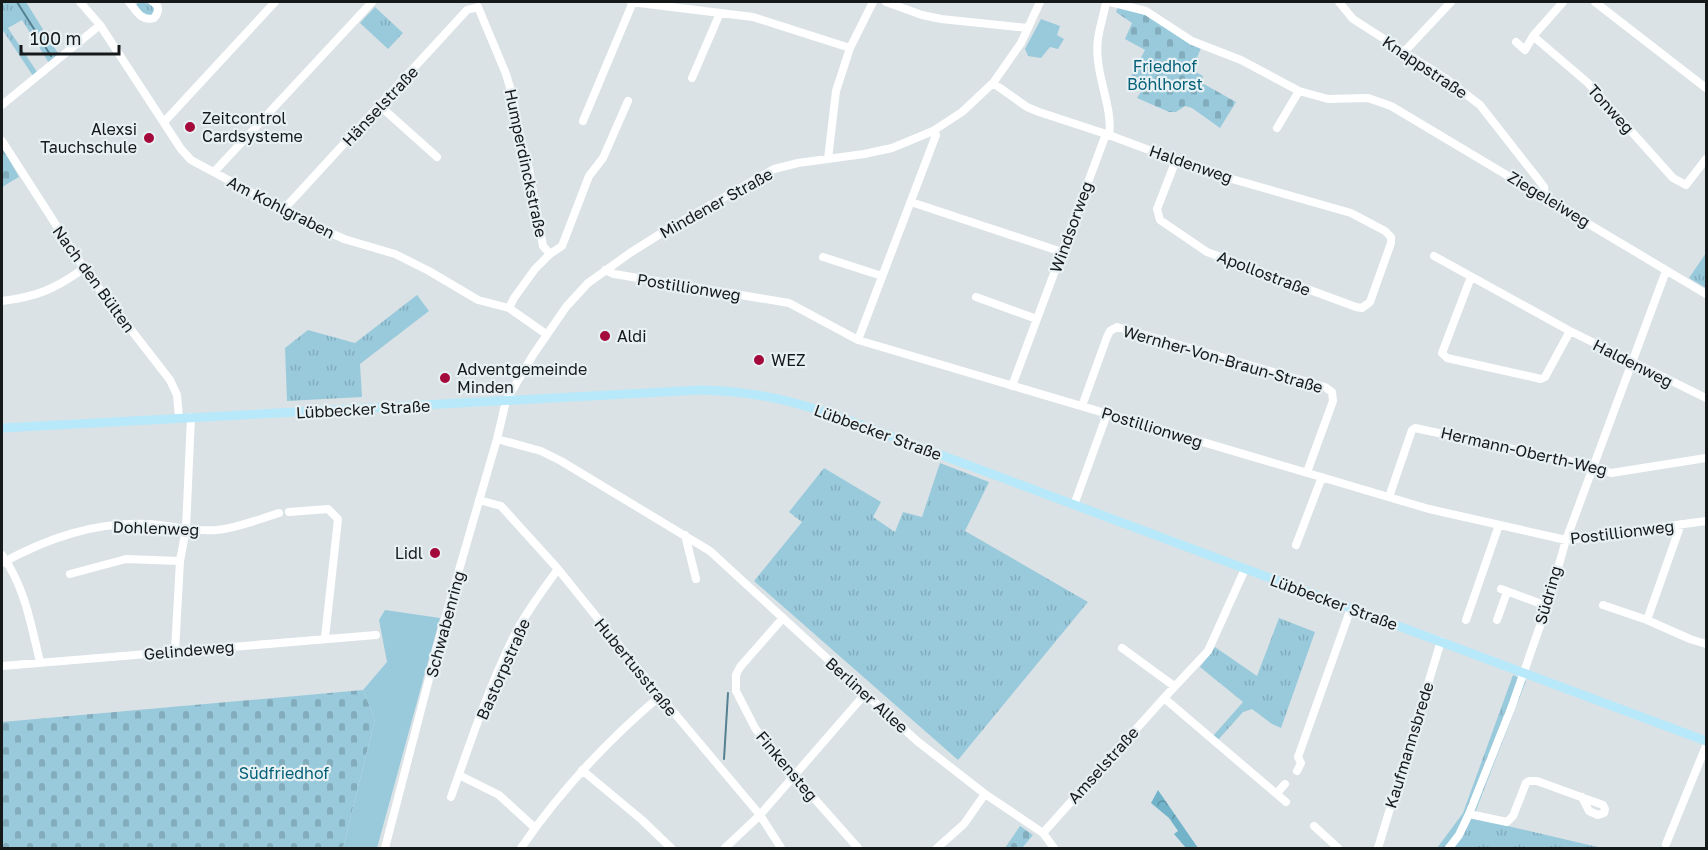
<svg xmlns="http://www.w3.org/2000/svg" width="1708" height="850" font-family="'Golos Text',sans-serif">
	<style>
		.grass { fill: url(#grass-tufts) }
		.forest { fill: url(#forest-crowns) }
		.cemetery { fill: url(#cemetery-stones) }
		.park { fill: #99cadc }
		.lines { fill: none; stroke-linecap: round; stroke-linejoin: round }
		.stream { stroke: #548192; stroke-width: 2 }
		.minor { stroke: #fff; stroke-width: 8 }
		.major { stroke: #b7e9fa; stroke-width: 9 }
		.poi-dot { fill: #a4093c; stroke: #e7f0f3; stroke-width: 2 }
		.labels { text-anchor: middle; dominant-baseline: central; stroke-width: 4.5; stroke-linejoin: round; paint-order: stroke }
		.park-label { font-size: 16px; fill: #025f77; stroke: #e7f0f3 }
		.street-label { font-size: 16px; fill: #16191a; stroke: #e7f0f3 }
		.poi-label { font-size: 16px; fill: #16191a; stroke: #e7f0f3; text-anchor: start }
	</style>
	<defs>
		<pattern id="grass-tufts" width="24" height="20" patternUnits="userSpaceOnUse" patternTransform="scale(1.5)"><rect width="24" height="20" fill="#99cadc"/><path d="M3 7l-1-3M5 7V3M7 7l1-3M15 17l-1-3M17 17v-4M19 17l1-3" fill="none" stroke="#83adbc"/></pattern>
		<pattern id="forest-crowns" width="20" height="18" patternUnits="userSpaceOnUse" patternTransform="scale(1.5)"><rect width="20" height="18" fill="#72b3ca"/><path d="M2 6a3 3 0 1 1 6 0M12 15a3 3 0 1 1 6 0" fill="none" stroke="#5d91a3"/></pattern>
		<pattern id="cemetery-stones" width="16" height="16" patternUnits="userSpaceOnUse" patternTransform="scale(1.5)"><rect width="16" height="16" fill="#99cadc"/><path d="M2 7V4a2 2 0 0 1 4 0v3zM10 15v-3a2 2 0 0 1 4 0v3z" fill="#83adbc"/></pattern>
	</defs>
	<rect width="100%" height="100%" fill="#dae2e6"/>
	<path class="grass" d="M2 2H26L59 55 49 63 22 20 8 28 37 72 33 76 2 29Z
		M139 2 150 4 154 6 155 11 151 17 144 15 136 5Z
		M375 7 403 33 388 49 360 23Z
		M1706 253V288L1689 278Z
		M417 295 429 311 360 364 362 397 287 401 285 348 308 330 355 343Z
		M940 463 989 482 965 531 1088 602 958 760 754 581 802 522 789 512 824 468 881 502 873 517 895 532 903 512 922 517Z
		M1279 618 1315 632 1281 728 1272 724 1252 709 1243 712 1218 740 1213 736 1243 702 1200 667 1215 647 1257 676Z
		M1513 675 1526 681 1473 818 1602 848H1437L1463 813Z"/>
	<path class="forest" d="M1158 790 1198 848H1186L1174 834 1178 831 1169 818 1151 803Z"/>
	<path class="cemetery" d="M1119 5 1148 16 1201 48 1192 70 1203 76 1202 83 1236 102 1220 128 1192 108 1185 106 1176 112H1169L1137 98 1142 90 1131 76 1145 50 1125 39 1132 23 1116 12Z
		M2 147 19 177 2 187Z
		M363 690 375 719 343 848H2V722Z
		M1020 826 1033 835 1022 848H1005Z"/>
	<path class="park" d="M1041 19 1060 26 1057 35 1064 39 1058 49 1050 47 1041 58 1028 56 1025 49Z
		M385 610 440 618 377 848H343L375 719 363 690 387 662 379 620Z"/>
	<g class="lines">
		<path class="stream" d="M17 2 51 56
			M724 759 728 693"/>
		<path class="minor" d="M80 2 100 25 181 149 191 160 309 223 344 239 395 254 429 271 478 300 509 308 546 334
			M129 2C136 10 141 22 154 18 159 12 160 6 153 2
			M631 2 753 17 850 48
			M886 2 922 15 941 19 1028 28
			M1106 2C1102 25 1095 36 1098 61 1100 83 1113 114 1109 135
			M1110 2 1146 11 1192 41 1241 60 1299 91 1328 99 1368 98 1391 106 1706 294
			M1339 2 1353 19 1445 78 1480 105 1538 179 1544 187 1545 197
			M1595 2 1706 88
			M478 7 506 74 514 101 516 121 529 169 543 246 550 254
			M1533 36 1588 83 1673 178 1686 185 1706 159
			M1516 42 1525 50 1533 36 1563 2
			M1404 52 1451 2
			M692 78 720 13
			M993 83 1027 107 1039 112 1106 134 1211 173 1351 213 1385 231 1391 237V243L1370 302 1362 308 1356 307 1207 252 1160 220 1157 209 1176 160
			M2 105 100 25
			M380 106 437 157
			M583 121 633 2
			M164 122 275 2
			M1277 128 1299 91
			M2 141 87 273 170 380 177 395 179 418
			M828 159 836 91 850 48 873 2
			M214 172 372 2
			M911 202 1062 252
			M284 209 467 10 478 7
			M1434 256 1570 331 1706 398
			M823 257 882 276
			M605 270 614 274 789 303 858 340 1429 509 1566 540 1706 521
			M1471 277 1442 353 1447 358 1541 379 1545 377 1570 331
			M976 297 1037 319
			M2 301C36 297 55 289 83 269
			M509 308 514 298 535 269 550 254 562 246 589 176 603 158 628 101
			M858 340 936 135 933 131
			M1012 386 1106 134
			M1082 406 1107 337 1110 331 1117 327 1325 387 1332 392 1333 401 1307 472
			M497 439 541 451 561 461 710 551 917 741 985 794 1043 833 1054 848
			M1389 497 1412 430 1415 428 1578 463 1611 473 1706 458
			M479 500 501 506 558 569 660 696 760 815 781 848
			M1074 505 1107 414
			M289 512 328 509 338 519 325 638
			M685 535 696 579
			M1296 545 1322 477
			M2 555C25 587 31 625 40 662
			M2 563C48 538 94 522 147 524 170 525 194 532 217 530 238 528 259 519 279 513
			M70 574 126 559 180 561
			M1501 589 1547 606
			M1603 605 1647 620 1690 639 1706 644
			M783 618 740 667 736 675V691L755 728 767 745 858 848
			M1466 620 1499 525
			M1497 620 1507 592
			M1647 620 1681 524
			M1122 648 1174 686
			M175 651 180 561 186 529 191 417
			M2 666 376 635
			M1164 698 1286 802
			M582 770 642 820 671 848
			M1297 771 1301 763 1298 757 1351 608
			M459 775 499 795 535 828
			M1277 793 1285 784
			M451 797C470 743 488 689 513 638 525 614 542 591 558 569
			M1469 814 1507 822 1513 816 1526 783 1529 781H1537L1603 805 1605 809 1604 813 1598 815 1589 811 1582 797
			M1314 826 1338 848
			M1043 833 1164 698 1208 651 1245 569
			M1666 844 1706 746
			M385 848 443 625 497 439 506 401 533 355 566 307 588 283 630 253 668 229 774 169 798 163 864 154 892 148 933 131 962 112 993 83 1021 43 1040 2
			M521 848C560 791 607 741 660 696
			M725 848 760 815 865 694
			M937 848 964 824 985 794
			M1378 848 1441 641
			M1449 848 1459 835 1469 814 1512 706 1547 606 1566 540 1666 271"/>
		<path class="major" d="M2 428 700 390C752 391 792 400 842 418L1706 741"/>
	</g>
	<g class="poi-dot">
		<circle cx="190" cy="127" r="6"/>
		<circle cx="149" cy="138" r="6"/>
		<circle cx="605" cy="336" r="6"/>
		<circle cx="759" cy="360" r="6"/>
		<circle cx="445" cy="378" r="6"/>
		<circle cx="435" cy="553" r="6"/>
	</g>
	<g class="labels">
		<g class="park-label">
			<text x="1165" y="66">Friedhof<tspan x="1165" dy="18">Böhlhorst</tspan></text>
			<text x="284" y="773">Südfriedhof</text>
		</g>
		<g class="street-label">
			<text transform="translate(1425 67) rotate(34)">Knappstraße</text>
			<text transform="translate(380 106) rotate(-47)">Hänselstraße</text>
			<text transform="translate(1611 109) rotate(48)">Tonweg</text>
			<text transform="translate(526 163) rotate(78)">Humperdinckstraße</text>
			<text transform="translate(1191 164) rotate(19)">Haldenweg</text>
			<text transform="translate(1549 199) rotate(31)">Ziegeleiweg</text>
			<text transform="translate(716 203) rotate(-29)">Mindener Straße</text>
			<text transform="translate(281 207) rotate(27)">Am Kohlgraben</text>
			<text transform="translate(1071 227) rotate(-70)">Windsorweg</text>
			<text transform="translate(1264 273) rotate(21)">Apollostraße</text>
			<text transform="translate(94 279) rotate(54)">Nach den Bülten</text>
			<text transform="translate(689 287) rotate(9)">Postillionweg</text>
			<text transform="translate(1223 359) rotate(16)">Wernher-Von-Braun-Straße</text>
			<text transform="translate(1633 363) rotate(27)">Haldenweg</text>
			<text transform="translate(363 409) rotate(-3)">Lübbecker Straße</text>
			<text transform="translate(1152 427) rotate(17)">Postillionweg</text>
			<text transform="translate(878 432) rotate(20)">Lübbecker Straße</text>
			<text transform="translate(1524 451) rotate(13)">Hermann-Oberth-Weg</text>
			<text transform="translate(156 528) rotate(2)">Dohlenweg</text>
			<text transform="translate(1622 532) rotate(-7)">Postillionweg</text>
			<text transform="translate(1548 595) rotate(-74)">Südring</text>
			<text transform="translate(1334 602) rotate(20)">Lübbecker Straße</text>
			<text transform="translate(445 624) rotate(-75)">Schwabenring</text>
			<text transform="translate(189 650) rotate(-5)">Gelindeweg</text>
			<text transform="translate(636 667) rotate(51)">Hubertusstraße</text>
			<text transform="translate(503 669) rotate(-66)">Bastorpstraße</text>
			<text transform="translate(867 695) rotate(42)">Berliner Allee</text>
			<text transform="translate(1409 745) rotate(-73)">Kaufmannsbrede</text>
			<text transform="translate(1103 765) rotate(-48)">Amselstraße</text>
			<text transform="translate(787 766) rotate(50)">Finkensteg</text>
		</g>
		<g class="poi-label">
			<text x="202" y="118">Zeitcontrol<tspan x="202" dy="18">Cardsysteme</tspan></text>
			<text x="137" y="129" text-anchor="end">Alexsi<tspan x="137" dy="18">Tauchschule</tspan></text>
			<text x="617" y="336">Aldi</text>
			<text x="771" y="360">WEZ</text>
			<text x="457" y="369">Adventgemeinde<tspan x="457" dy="18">Minden</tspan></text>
			<text x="423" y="553" text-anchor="end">Lidl</text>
		</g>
	</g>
	<rect width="1708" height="850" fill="none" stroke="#16191a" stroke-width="6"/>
	<path d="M21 45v9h98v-9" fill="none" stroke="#16191a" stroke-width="3"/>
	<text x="30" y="45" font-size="18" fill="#16191a" stroke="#e7f0f3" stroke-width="4.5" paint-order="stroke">100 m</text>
</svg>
